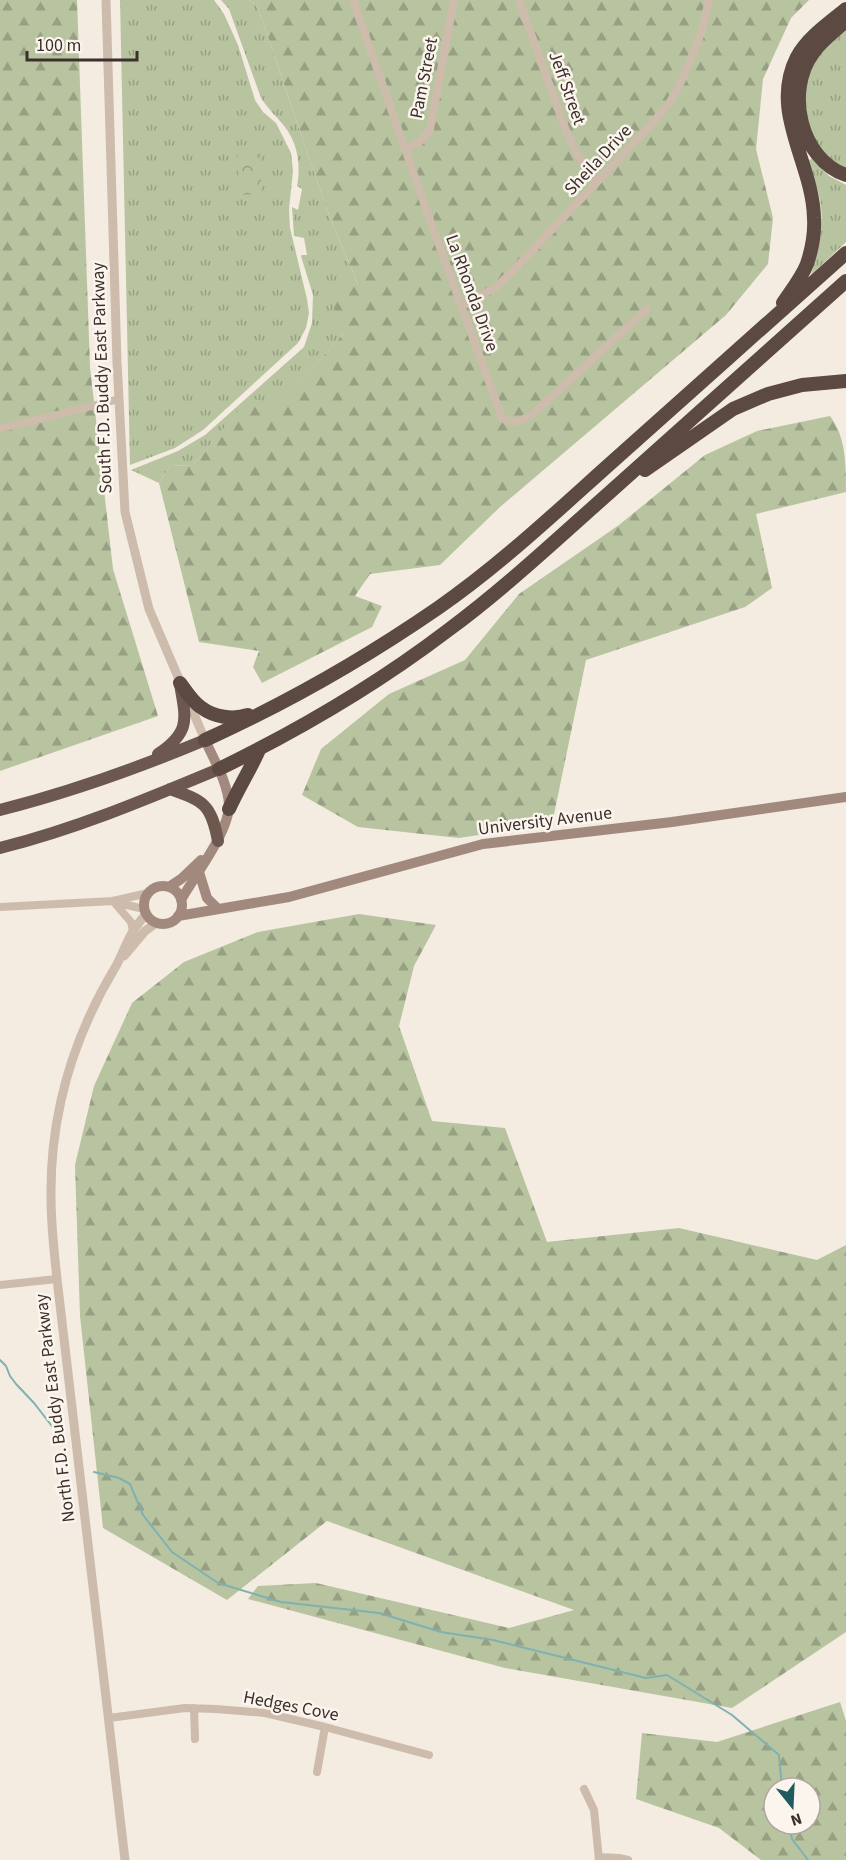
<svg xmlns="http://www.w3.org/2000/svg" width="846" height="1860" font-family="'Source Sans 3',sans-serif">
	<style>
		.grass { fill: url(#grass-tufts) }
		.forest { fill: url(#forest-firs); fill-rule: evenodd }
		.park { fill: url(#park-crowns) }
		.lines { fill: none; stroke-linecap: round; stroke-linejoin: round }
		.stream { stroke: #7fb0b2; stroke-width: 2 }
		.minor { stroke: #cdbbac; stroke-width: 8 }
		.tertiary { stroke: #cdbbac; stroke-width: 9 }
		.secondary { stroke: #a18a7d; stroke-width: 10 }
		.trunk { stroke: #6c584f; stroke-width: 12 }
		.motorway { stroke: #5c4a42; stroke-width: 14 }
		.labels { text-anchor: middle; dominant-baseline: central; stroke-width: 5; stroke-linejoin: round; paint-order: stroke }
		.street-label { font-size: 18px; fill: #3b302b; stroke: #fbf5ee }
	</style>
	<defs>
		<pattern id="grass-tufts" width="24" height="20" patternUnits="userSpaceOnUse" patternTransform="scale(1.5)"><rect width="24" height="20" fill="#b8c4a0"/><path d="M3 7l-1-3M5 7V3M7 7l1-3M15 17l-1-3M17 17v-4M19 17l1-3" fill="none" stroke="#97a083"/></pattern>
		<pattern id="forest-firs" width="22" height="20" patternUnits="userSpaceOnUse" patternTransform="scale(1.5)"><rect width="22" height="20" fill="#b8c4a0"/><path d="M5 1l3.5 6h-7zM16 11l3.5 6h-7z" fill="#97a083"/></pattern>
		<pattern id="park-crowns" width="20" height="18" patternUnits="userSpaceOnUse" patternTransform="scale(1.5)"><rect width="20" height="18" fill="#b8c4a0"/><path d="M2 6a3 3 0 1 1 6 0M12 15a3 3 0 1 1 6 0" fill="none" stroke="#97a083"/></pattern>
	</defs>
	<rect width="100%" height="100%" fill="#f4ebe1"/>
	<path class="grass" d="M120 0H214L224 14 238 45 255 100 263 112 276 123 291 153 293 171 289 209 290 228 307 299 309 313 306 328 298 343 203 430 175 448 130 465Z
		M221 0H249L257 5 328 213 358 284 344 333 280 405 249 399 193 465 170 466 159 483 131 470 178 451 205 435 304 347 312 323 313 295 301 256 302 255H307L304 238 294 236 292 207 298 210 302 189 297 186C301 166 298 144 285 127 277 117 268 109 261 98L229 9Z
		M846 28V171C835 165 825 157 817 147 803 129 800 91 808 70 813 57 835 36 846 28Z
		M812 159 829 176 846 185V242L811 275C819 249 826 218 818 192 815 181 810 171 806 161Z"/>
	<path class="forest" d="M0 0H77L90 367 113 569 158 716 0 771Z
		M249 0H809L791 18 763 79 756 149 773 218 768 264 726 315 500 507 440 565 370 574 355 596 382 606 372 627 262 683 253 667 259 651 199 642 159 483 170 466 193 465 249 398 280 404 344 333 329 295 358 284 328 213 257 5Z
		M830 416C846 437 846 464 846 492L756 514 772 588 745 607 586 660 552 824 459 838 358 827 302 795 321 749 389 694 465 660 519 594 619 525 705 455 757 431Z
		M359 914 436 925 414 966 399 1026 432 1121 505 1128 547 1242 679 1228 817 1260 846 1245V1632L732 1708 505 1668 248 1599 258 1586 316 1583 509 1628 574 1610 327 1521 227 1600 103 1528 80 1316 75 1165 94 1086 132 1003 184 962 258 932Z
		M840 1702 846 1721V1860H761L719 1828 636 1799 642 1733 717 1742ZM774 1788H810V1824H774Z"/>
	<path class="park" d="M259 145 262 194 240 195 236 146Z"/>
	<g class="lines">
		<path class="stream" d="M0 1360 6 1366 10 1376 16 1384 34 1403 65 1443
			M94 1472 119 1478 130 1484 143 1515 172 1552 218 1583 281 1602 379 1613 441 1632 493 1640 646 1678 667 1675 685 1686 732 1715 779 1755 782 1788
			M789 1824 792 1839 808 1860"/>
		<path class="minor" d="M353 0 426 209 502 418C514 426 523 420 534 413L647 309
			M519 0 565 128 576 152 596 182
			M405 149C417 145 424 140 430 129L454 0
			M462 306 496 287 509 275 649 127 670 102 683 78 702 31 709 0
			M0 428 57 415 119 399
			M113 901 131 922 133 931
			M114 902 144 909
			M0 907 113 901 148 893
			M0 1285 57 1279
			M194 1708 195 1739
			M109 1718 185 1708 216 1709 265 1713 325 1727 429 1755
			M317 1772 325 1727
			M584 1789 594 1810 599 1860
			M599 1857 619 1858 628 1860"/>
		<path class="tertiary" d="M106 0 117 362 125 512 149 609 205 740
			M124 956 145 931 156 923
			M125 1860 57 1279C54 1252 51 1224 51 1197 50 1113 73 1037 116 966 122 955 126 943 132 933 136 926 141 920 146 914"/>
		<path class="secondary" d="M199 872 207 898 218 909
			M144 905a19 19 0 1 1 38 0a19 19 0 1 1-38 0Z
			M169 887 181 879 201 860
			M181 900C195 875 229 832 229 805 228 783 214 760 205 740
			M178 916 289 897 483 844 672 822 846 797"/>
		<path class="trunk" d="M158 754C191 732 186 719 180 684
			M170 789C204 801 211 804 218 841
			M0 810C71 792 138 768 205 740
			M0 848C76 829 147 799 219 769"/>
		<path class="motorway" d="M846 21C835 31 821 41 813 53 785 91 800 159 846 175
			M783 303C791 291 802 277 807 264 812 249 815 234 814 218 813 163 769 112 797 57 808 37 829 23 846 9
			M645 470 733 409 768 394 802 385 846 381
			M180 683C186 691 193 703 202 708 214 717 233 720 248 715
			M205 740C287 703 364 659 438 608 500 565 556 512 612 462 690 392 768 323 846 253
			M219 769C299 730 376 685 447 631 504 589 556 540 609 493 688 422 767 352 846 281
			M229 809C238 789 250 770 259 750"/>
	</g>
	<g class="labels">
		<g class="street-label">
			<text transform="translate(424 78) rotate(-79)">Pam Street</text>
			<text transform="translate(567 88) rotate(70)">Jeff Street</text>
			<text transform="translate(598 160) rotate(-47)">Sheila Drive</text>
			<text transform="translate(472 293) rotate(70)">La Rhonda Drive</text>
			<text transform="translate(102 378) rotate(-92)">South F.D. Buddy East Parkway</text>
			<text transform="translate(545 821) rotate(-7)">University Avenue</text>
			<text transform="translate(55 1408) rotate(-97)">North F.D. Buddy East Parkway</text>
			<text transform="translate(291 1706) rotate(11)">Hedges Cove</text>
		</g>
	</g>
	<g transform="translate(792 1806) rotate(162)"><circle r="28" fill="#fbf5ee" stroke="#aea6a0" stroke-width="1.5"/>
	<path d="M0-4.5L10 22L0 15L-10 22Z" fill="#1f5a5e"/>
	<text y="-9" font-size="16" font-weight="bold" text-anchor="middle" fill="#3b302b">N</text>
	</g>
	<path d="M27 51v9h110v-9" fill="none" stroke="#3b302b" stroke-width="3"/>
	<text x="36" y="51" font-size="18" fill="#3b302b" stroke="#fbf5ee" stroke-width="4.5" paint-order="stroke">100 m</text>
</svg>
